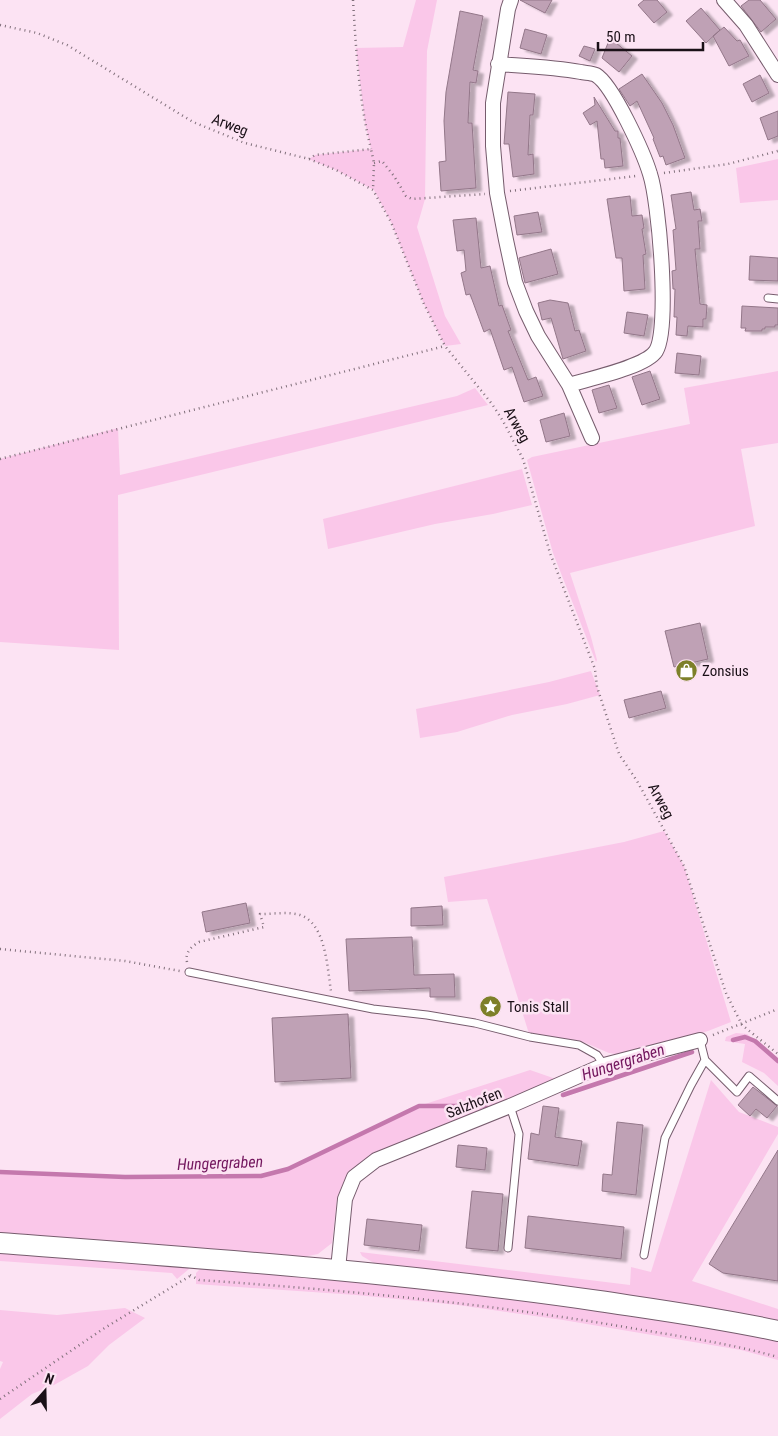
<svg xmlns="http://www.w3.org/2000/svg" width="778" height="1436" font-family="'Roboto Condensed',sans-serif">
	<style>
		.green { fill: #fac7e9 }
		.lines { fill: none; stroke-linecap: round; stroke-linejoin: round }
		.stream { stroke: #c478ad; stroke-width: 4.5 }
		.building { fill: #bfa1b5; stroke: #937789; filter: url(#shadow) }
		.lane-casing { stroke: #765c6d; stroke-width: 9 }
		.street-casing { stroke: #765c6d; stroke-width: 16 }
		.secondary-casing { stroke: #765c6d; stroke-width: 22 }
		.path { stroke: #81707b; stroke-width: 2.5; stroke-dasharray: 1 4; stroke-linecap: butt }
		.lane { stroke: #fff; stroke-width: 7 }
		.street { stroke: #fff; stroke-width: 14 }
		.secondary { stroke: #fff; stroke-width: 20 }
		.labels { text-anchor: middle; dominant-baseline: central; stroke-width: 5; stroke-linejoin: round; paint-order: stroke }
		.street-label { font-size: 15px; fill: #1a1017; stroke: #fce3f3 }
		.poi-label { font-size: 15px; fill: #1a1017; stroke: #fce3f3; text-anchor: start }
		.water-label { font-size: 16px; font-style: italic; fill: #73175e; stroke: #fce3f3 }
	</style>
	<defs>
		<filter id="shadow"><feDropShadow dx="5.5" dy="3" stdDeviation="1" flood-color="#0004"/></filter>
	</defs>
	<rect width="100%" height="100%" fill="#fce3f3"/>
	<path class="green" d="M416 0H437L427 51 425 199 417 227 445 316 461 344 445 346 424 304 391 222 374 190 336 170 309 159 315 155 371 149 365 123 356 48 403 47Z
		M778 159V200L740 203 736 168Z
		M778 371V443L741 449 755 526 570 573 591 637 597 660 596 662 553 553 527 460 532 457 690 424 684 388Z
		M475 388 488 405 118 495 119 650 0 642V459L118 428 120 475 457 396Z
		M522 469 532 505 493 514 435 524 328 549 323 519Z
		M591 671 600 695 567 704 512 715 457 732 420 738 416 709 549 682Z
		M664 831 684 866 731 1022 708 1031 628 1056 609 1053 581 1041 530 1037 487 899 448 902 444 877 624 842Z
		M736 1033 747 1034 778 1059V1086L764 1073 742 1062 745 1044 725 1041 726 1037Z
		M530 1070 556 1079 347 1174 337 1198 332 1243 318 1254 298 1258 0 1235V1172L125 1177 261 1176 288 1169 419 1106Z
		M711 1080 739 1112 778 1127V1134L692 1281 778 1309V1323L379 1266 362 1256 360 1252 630 1285 631 1267 651 1272Z
		M0 1251 186 1264 189 1269 177 1279 172 1273 0 1261Z
		M203 1266 510 1293 778 1337V1360L741 1350 563 1320 458 1305 356 1295 196 1284V1273Z
		M125 1308 145 1318 109 1345 88 1366 54 1385 32 1394 0 1419V1369L3 1362 0 1361V1310L57 1315Z"/>
	<g class="lines">
		<path class="stream" d="M733 1040 745 1037 755 1041 778 1061
			M563 1095 692 1052
			M0 1172 125 1177 261 1176 288 1169 419 1106H486"/>
	</g>
	<path class="building" d="M520 0H552L545 13Z
		M644 0H657L667 12 654 23 638 5Z
		M749 0H760L776 19 761 32 741 6Z
		M701 8 720 30 706 43 686 21Z
		M460 11 483 16 473 70 478 71 476 83 470 82 468 123H472L476 188 441 191 439 162 446 161 444 121 446 92Z
		M724 27 737 41 740 40 749 56 729 66 713 36Z
		M525 29 547 35 541 54 520 48Z
		M610 38 632 56 619 72 602 58Z
		M584 46 595 49 590 61 579 56Z
		M642 74 662 103 673 125 685 158 666 165 663 156 660 157 653 139 654 138 637 101 630 106 619 89Z
		M760 75 769 93 752 102 743 84Z
		M508 92 535 94 533 115H530L528 155 533 154 534 174 513 177 509 144H504Z
		M594 97 615 131H618V138H620L623 166 605 168 604 159H601L597 121 590 125 583 113 595 105Z
		M778 111V136L768 140 760 118Z
		M691 192 694 210 700 209 702 221H698L700 249H695L700 304 707 305 706 319H703V327L688 326 687 336 676 335 677 317H674L675 289H673L672 271 676 270 673 230 676 229 671 195Z
		M630 196 632 216 642 215 644 228 642 229 646 254 643 255 645 289 624 291 622 258H616L607 199Z
		M538 212 542 232 517 235 514 216Z
		M476 218 481 268 490 266 499 306 502 305 511 330 508 331 528 380 536 377 543 396 524 402 512 367 504 370 490 329 484 332 470 294 466 295 461 273 466 271 464 250 457 251 453 220Z
		M551 249 558 274 525 283 519 258Z
		M750 256 778 258V281L749 280Z
		M550 300 568 303 575 331 579 330 586 351 563 359 551 318 542 320 538 303Z
		M742 306 778 308V325H775V327H765V329H762V331H745L746 328H741Z
		M627 312 648 315 644 336 624 333Z
		M677 353 701 356 699 375 675 373Z
		M650 371 660 399 642 405 632 377Z
		M609 385 617 408 599 413 592 390Z
		M564 413 570 436 546 442 540 420Z
		M700 623 708 659 674 667 665 631Z
		M661 691 666 708 629 718 624 700Z
		M246 903 250 923 206 932 202 912Z
		M442 906 443 925 411 926V908Z
		M412 937 414 975 454 974 455 997H430V988L349 991 346 939Z
		M348 1014 351 1078 275 1082 272 1018Z
		M753 1087 777 1106 767 1118 756 1109 750 1116 738 1105Z
		M543 1106 559 1108 555 1137 582 1141 578 1166 528 1159 531 1133 539 1135Z
		M617 1122 643 1125 636 1195 602 1191 603 1174 612 1175Z
		M458 1145 487 1148 485 1170 456 1167Z
		M778 1150V1281L723 1273 709 1264Z
		M472 1191 503 1194 498 1251 466 1248Z
		M528 1216 624 1227 621 1259 525 1248Z
		M367 1219 422 1225 419 1251 364 1245Z"/>
	<g class="lines">
		<defs>
			<path id="lane" d="M768 298 778 299
				M189 972 373 1009 427 1015 475 1023 530 1037 579 1045 597 1055 604 1065
				M705 1060 737 1092 749 1076 778 1101
				M508 1248 519 1134 510 1106
				M644 1255 665 1138 691 1085 705 1060 700 1040"/>
			<path id="street" d="M511 0 508 9 493 103V146L497 193 506 240 515 282 526 311 538 336 569 385 592 438
				M724 0 746 25 778 75
				M498 64C525 66 554 67 581 72 585 73 592 73 596 75 613 85 644 154 650 174 659 201 670 328 656 351 646 367 588 379 569 385
				M338 1269 345 1199 354 1177 376 1160 510 1106 604 1065 700 1040"/>
			<path id="secondary" d="M0 1243C200 1258 401 1272 599 1301 659 1310 719 1318 778 1331"/>
		</defs>
		<use href="#lane" class="lane-casing"/>
		<use href="#street" class="street-casing"/>
		<use href="#secondary" class="secondary-casing"/>
		<path class="path" d="M353 0C356 50 359 101 371 149
			M0 25 37 33 67 45 193 122 245 143 309 159 336 170 373 190 391 222 424 304 445 346 492 404 503 421 523 459 550 553 595 669 597 687 619 754 637 781 684 866 726 993 742 1025 778 1054
			M309 159 315 155 371 149 374 163 373 190
			M374 163 382 161 394 176 406 196 412 199 485 194
			M664 173 728 164 778 151
			M510 191 636 176
			M0 459 445 346
			M0 949 125 961 180 971
			M187 962C185 952 191 947 199 942L264 927 260 914C272 914 284 912 296 914 326 919 327 967 331 991
			M713 1035 778 1009
			M190 1275 199 1280C342 1290 484 1303 625 1327 677 1336 728 1343 778 1357
			M0 1399 103 1329 190 1276"/>
		<use href="#lane" class="lane"/>
		<use href="#street" class="street"/>
		<use href="#secondary" class="secondary"/>
	</g>
	<defs>
		<symbol id="shop-disc" viewBox="-11 -11 22 22"><circle r="9.5" fill="#7d8029" stroke="#fce3f3"/><path d="M-5-2.5h2.3a2.7 3.5 0 0 1 5.4 0H5L5.5 6h-11ZM-1.5-2.5h3a1.5 2.3 0 0 0-3 0Z" fill="#fff"/></symbol>
		<symbol id="sight-disc" viewBox="-11 -11 22 22"><circle r="9.5" fill="#7d8029" stroke="#fce3f3"/><path d="M0-6L1.8-2.2L6-1.7L2.9 1.2L3.7 5.4L0 3.3L-3.7 5.4L-2.9 1.2L-6-1.7L-1.8-2.2Z" fill="#fff"/></symbol>
	</defs>
	<g fill-rule="evenodd">
		<use href="#shop-disc" x="674" y="658" width="25" height="25"/>
		<use href="#sight-disc" x="478" y="994" width="25" height="25"/>
	</g>
	<g class="labels">
		<g class="street-label">
			<text transform="translate(230 125) rotate(21)">Arweg</text>
			<text transform="translate(517 425) rotate(61)">Arweg</text>
			<text transform="translate(661 801) rotate(62)">Arweg</text>
			<text transform="translate(474 1103) rotate(-22)">Salzhofen</text>
		</g>
		<g class="poi-label">
			<text x="702" y="671">Zonsius</text>
			<text x="507" y="1007">Tonis Stall</text>
		</g>
		<g class="water-label">
			<text transform="translate(623 1062) rotate(-18)">Hungergraben</text>
			<text transform="translate(220 1163) rotate(-2)">Hungergraben</text>
		</g>
	</g>
	<g transform="translate(45 1391) rotate(20)" stroke="#fce3f3" stroke-width="4" paint-order="stroke">
	<path d="M0-4L9 19L0 12L-9 19Z" fill="#1a1017"/>
	<text y="-8" font-size="14" font-weight="bold" text-anchor="middle" fill="#1a1017">N</text>
	</g>
	<path d="M598 42v8h105v-8" fill="none" stroke="#1a1017" stroke-width="2.5"/>
	<text x="606" y="42" font-size="15" fill="#1a1017" stroke="#fce3f3" stroke-width="4" paint-order="stroke">50 m</text>
</svg>
